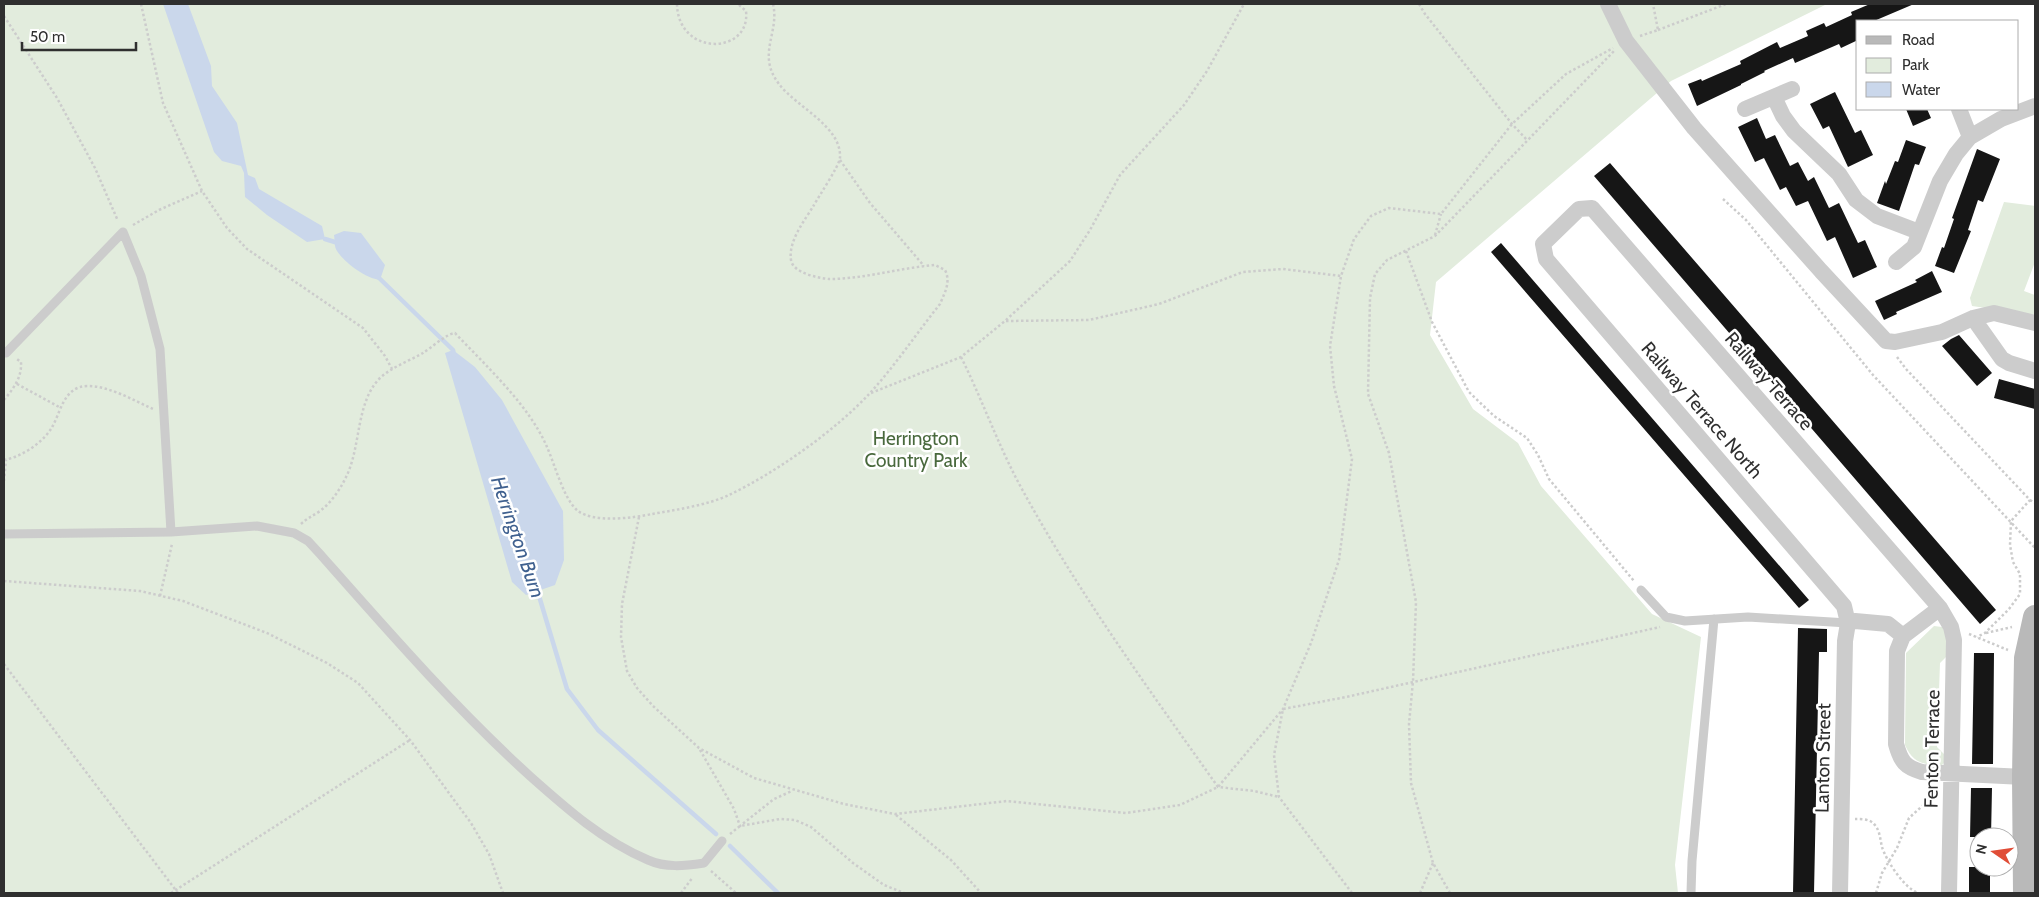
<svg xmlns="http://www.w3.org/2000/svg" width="2039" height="897" font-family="Cabin,sans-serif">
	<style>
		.green { fill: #e2ecdd }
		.water { fill: #cad7eb }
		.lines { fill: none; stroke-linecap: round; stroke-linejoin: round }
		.stream { stroke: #cad7eb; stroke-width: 4.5 }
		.building { fill: #161616 }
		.path { stroke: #ccc; stroke-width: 2.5; stroke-dasharray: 2.5 2.5; stroke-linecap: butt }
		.service { stroke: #ccc; stroke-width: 9 }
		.minor { stroke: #ccc; stroke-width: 16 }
		.secondary { stroke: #b9b9b9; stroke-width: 24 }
		.labels { text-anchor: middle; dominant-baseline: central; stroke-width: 5; stroke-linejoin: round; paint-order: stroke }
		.street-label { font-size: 19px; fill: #2f2f2f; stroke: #fff }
		.park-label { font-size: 19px; fill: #49693d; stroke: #fff }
		.water-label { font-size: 20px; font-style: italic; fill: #3f608f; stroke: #fff }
	</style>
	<rect width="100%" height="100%" fill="#fff"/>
	<path class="green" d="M4 4H1827L1671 81 1436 282 1430 335 1473 409 1518 443 1541 486 1652 614 1701 637 1675 865 1678 893H4Z
		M2004 202 2035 206V262L2024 291 2035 295V315L1972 306 1970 298Z
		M1934 626 1942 627 1946 634V657L1940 663 1937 747 1944 754V763L1942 765C1923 765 1913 763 1905 745L1906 653Z"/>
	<path class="water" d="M163 4H188L211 66 212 86 237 123 248 175 255 178 259 189 322 226 325 239 307 242 267 215 245 197 244 173 241 166 222 161 214 152Z
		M344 231 361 233 385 265 380 280C365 278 345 263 337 251 334 247 335 240 334 235Z
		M453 350 475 367 502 400 563 511 564 560 555 585 526 595 512 582 445 353Z"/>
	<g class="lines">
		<path class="stream" d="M325 239 338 243
			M376 275 453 350 454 355
			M536 586 567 689 598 730 716 834
			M730 846 778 893"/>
	</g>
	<path class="building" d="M1870 4H1914L1874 21H1858V40L1841 48 1839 44 1795 63 1793 58 1764 71 1765 72 1741 84V85L1697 106 1688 84 1701 79 1702 81 1741 64 1740 61 1777 42 1780 48 1808 36 1806 31 1824 23 1826 27 1852 15 1851 12Z
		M1835 92 1855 133 1861 130 1873 155 1848 167 1829 126 1823 129 1810 104Z
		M1906 109H1927L1931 118 1913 126Z
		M1757 118 1766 139 1775 135 1790 166 1798 162 1808 181 1814 177 1829 208 1839 203 1858 243 1865 240 1877 267 1853 278 1835 237 1827 241 1808 201 1796 206 1786 187 1780 190 1764 158 1755 162 1738 127Z
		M1906 140 1926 147 1919 165 1915 164 1899 211 1877 203 1885 181 1886 184 1895 161 1898 162Z
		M1977 149 2000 159 1983 202 1978 200 1968 230 1971 231 1954 273 1935 266 1942 247 1944 248 1954 219 1952 218Z
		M1610 163 1996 610 1980 624 1594 176Z
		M1501 243 1809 600 1799 608 1491 252Z
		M1932 271 1942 292 1896 312 1897 314 1884 320 1875 301 1917 282 1915 280Z
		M1959 335 1992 373 1977 386 1942 346 1951 339Z
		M1999 379 2035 389V409L1994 398Z
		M1798 628 1827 629V652H1819L1814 893H1793Z
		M1974 653H1994L1993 764H1972Z
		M1971 788H1992L1991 837H1970Z
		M1969 867H1990V893H1969Z"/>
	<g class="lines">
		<path class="path" d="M141 4 163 103 202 191 227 228 247 249 363 328 385 356 392 369
			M677 4C678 57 751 55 746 11L738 4
			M1419 4 1425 14 1512 124 1527 140
			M4 16 57 98 95 168 118 221
			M1658 30 1726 4
			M1640 36 1658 30 1653 4
			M840 160 870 203 924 266
			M1723 199 1746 220 1873 375 2035 548
			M133 225 159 210 202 191
			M1435 235 1441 214
			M1406 251 1432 322 1469 392 1494 416 1527 438 1538 455 1549 479 1634 581
			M1006 321 1089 320 1159 304 1243 272 1283 269 1341 276
			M961 357C983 401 999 448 1023 491 1080 595 1150 691 1218 787L1254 791 1279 797
			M1897 357 1906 369 2030 500 2011 521 2010 545 2013 562 2020 574V594L2009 609 1985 633 1977 637
			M17 384 61 408
			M871 393 961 357 1005 321 1070 261 1090 230 1120 175 1184 105 1207 71 1244 4
			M4 400C13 389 22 378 21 362L17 359
			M4 460C21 457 41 444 51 429 61 413 63 386 88 386 109 386 133 400 153 409
			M4 481 6 460
			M2030 500 2035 503
			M639 517 622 604 621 637 627 671 637 688 653 706 699 748 754 778 844 804 895 814 1007 801 1126 813 1180 805 1218 787 1283 709 1311 643 1339 560 1352 459 1334 386 1330 346 1341 276 1354 239 1371 216 1389 208 1441 214 1512 124 1566 74 1613 48
			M301 524C307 518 313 516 320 511 332 502 341 488 347 475 361 445 356 402 380 378 392 367 409 361 423 353 431 348 446 334 455 333 486 366 529 405 547 447 555 465 564 500 578 511 594 523 633 518 652 514 675 510 708 505 729 495 775 473 835 431 870 393 894 367 917 333 940 304 945 292 951 282 945 270L935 265C899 268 864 279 829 279 818 278 793 273 791 260 788 241 805 220 814 205 819 196 839 166 840 158 842 126 796 107 779 84 756 54 780 33 773 4
			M4 581 140 591 183 601 267 633 327 663 358 683 410 740 471 823 489 854 503 893
			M160 596 172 544
			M1986 633 2012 627
			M1969 634 2008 650
			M4 664 178 893
			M700 750 734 809 740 826 774 799 792 791
			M896 815 951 860 981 893
			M1855 819C1861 819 1870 819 1874 824 1880 830 1880 839 1882 847 1886 860 1904 888 1918 893
			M730 834 740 826 780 819 795 820 811 827 853 863 884 885 904 893
			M711 871 736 893
			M171 893 410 740
			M681 893 693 877
			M1352 893 1279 797 1274 755 1283 709 1346 697 1660 627
			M1420 893 1433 863
			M1450 893 1433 863 1411 783 1409 724 1413 681 1416 602 1389 453 1368 394 1370 298 1375 274 1387 260 1435 236 1614 51
			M1876 893 1882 873 1897 848 1909 818 1931 798H1935"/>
		<path class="service" d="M6 353 123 232 141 276 160 349 171 532
			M4 534 171 532 257 526 294 533 308 541 320 554C388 631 455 708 531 777 567 809 603 841 648 860 666 868 684 866 704 863L722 841
			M1641 590 1666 617 1685 621 1748 617 1848 623
			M1691 893 1692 861 1714 619"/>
		<path class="minor" d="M1608 4 1626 41 1694 128 1821 271 1886 341 1895 342 1942 332 1973 318 1994 313 2035 323
			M1774 97 1783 116 1794 131 1839 174 1856 200 1877 216 1919 232
			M1745 109 1792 89
			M1959 109 1970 137
			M1896 262 1914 247 1940 181 1956 154 1970 137 2001 119 2035 106
			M1973 318 2002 359 2009 363 2035 371
			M1848 623 1844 606 1546 259 1543 244 1579 209 1592 208 1940 608 1951 627 1954 640 1949 893
			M1848 623 1855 621 1888 624 1903 636 1940 608
			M1903 636 1897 651 1896 744C1901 762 1905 767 1922 772L2024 777
			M1840 893 1845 641 1848 623"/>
		<path class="secondary" d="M2025 893 2024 777 2026 658 2035 617"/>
	</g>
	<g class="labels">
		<g class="street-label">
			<text transform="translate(1769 381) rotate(49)">Railway Terrace</text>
			<text transform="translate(1702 410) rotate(49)">Railway Terrace North</text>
			<text transform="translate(1932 749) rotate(-89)">Fenton Terrace</text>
			<text transform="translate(1823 758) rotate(-89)">Lanton Street</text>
		</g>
		<g class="park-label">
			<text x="916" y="438">Herrington<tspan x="916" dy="22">Country Park</tspan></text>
		</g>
		<g class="water-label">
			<text transform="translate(518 537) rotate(71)">Herrington Burn</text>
		</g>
	</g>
	<rect width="2039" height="897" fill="none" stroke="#2f2f2f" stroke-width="10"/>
	<rect x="1856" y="20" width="162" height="90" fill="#ffffff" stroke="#acacac"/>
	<rect x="1866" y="36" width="25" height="8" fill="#b9b9b9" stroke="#acacac"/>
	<text x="1902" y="45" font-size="15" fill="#2f2f2f">Road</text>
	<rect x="1866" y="58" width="25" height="15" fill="#e2ecdd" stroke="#acacac"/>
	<text x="1902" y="70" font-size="15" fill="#2f2f2f">Park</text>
	<rect x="1866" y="82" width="25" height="15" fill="#cad7eb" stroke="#acacac"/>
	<text x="1902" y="95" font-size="15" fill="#2f2f2f">Water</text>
	<g transform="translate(1994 852) rotate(283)"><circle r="24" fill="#ffffff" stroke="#acacac"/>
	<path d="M0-4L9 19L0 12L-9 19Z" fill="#e04d37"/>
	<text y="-8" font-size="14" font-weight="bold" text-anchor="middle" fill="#2f2f2f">N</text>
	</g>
	<path d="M22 42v8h114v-8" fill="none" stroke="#2f2f2f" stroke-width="2.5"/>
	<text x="30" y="42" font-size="15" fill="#2f2f2f" stroke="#ffffff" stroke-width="4" paint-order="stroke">50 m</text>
</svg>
